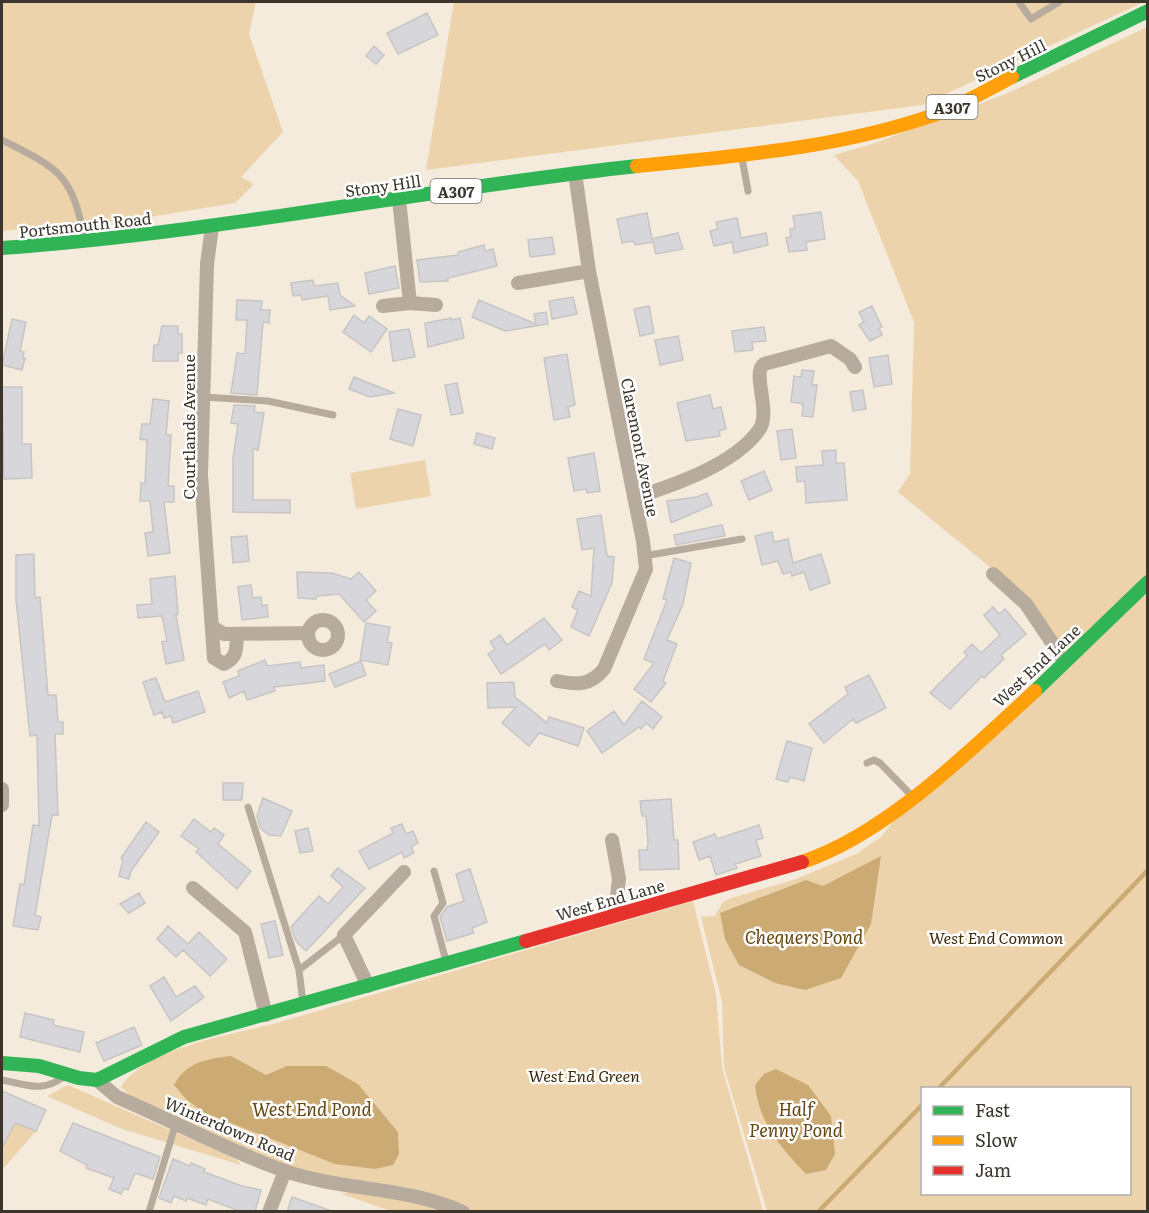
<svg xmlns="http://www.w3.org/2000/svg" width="1149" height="1213" font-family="Literata,serif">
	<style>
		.green { fill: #edd3ab; fill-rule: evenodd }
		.water { fill: #cbaa73 }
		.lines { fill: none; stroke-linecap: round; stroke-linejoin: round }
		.stream { stroke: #cbaa73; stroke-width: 4.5 }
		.building { fill: #d7d7db; stroke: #c7c5c4; stroke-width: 1.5 }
		.lane { stroke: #b6ab9c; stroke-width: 7 }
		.street { stroke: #b6ab9c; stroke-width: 14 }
		.fast { stroke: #30b455; stroke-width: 14 }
		.slow { stroke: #ff9f0a; stroke-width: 14 }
		.jam { stroke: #e5322d; stroke-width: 14 }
		.labels { text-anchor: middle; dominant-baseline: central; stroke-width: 5; stroke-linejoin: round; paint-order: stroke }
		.shield { fill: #fff; stroke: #76726b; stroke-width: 1.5 }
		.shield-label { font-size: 15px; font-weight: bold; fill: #3b352b }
		.street-label { font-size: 16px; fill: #3b352b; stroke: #fff }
		.park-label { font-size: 16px; font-style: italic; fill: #3d2b0b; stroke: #fff }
		.water-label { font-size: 18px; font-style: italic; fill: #65470f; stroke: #fff }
	</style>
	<rect width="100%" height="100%" fill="#f4ebdd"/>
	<path class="green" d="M2 2H256L249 34 283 132 241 177 254 184 235 203 132 220 2 231Z
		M454 2H1144L922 105 426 170Z
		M1147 27V1211H767L724 1067 722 1002 701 917 715 916 722 903 728 899 796 879 856 854 881 837 892 823 1070 664 1013 586 898 492 910 474 914 322 858 181 834 155 875 143 1008 93ZM922 1088H1130V1194H922Z
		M425 460 431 496 356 509 350 473Z
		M693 901 716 994 722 1067 763 1211H472L409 1188 288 1169 131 1096 121 1087C144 1049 232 1034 273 1024Z
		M68 1085 216 1150 237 1160 241 1165 122 1129 47 1096Z
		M15 1123 36 1131 2 1170V1145Z
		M351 1192 394 1198 446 1211H391L342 1194Z"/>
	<path class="water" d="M881 856 871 924 841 978 805 990 775 983 739 965 725 939 720 913 806 880 823 886Z
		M231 1056 266 1075 287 1066H326L358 1084 398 1132 399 1154 393 1165 375 1169 335 1164 203 1112 186 1099 174 1085C186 1062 207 1059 231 1056Z
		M776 1069 808 1085 831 1116 835 1154 826 1170 806 1174C780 1147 759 1123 755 1085L764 1074Z"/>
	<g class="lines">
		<path class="stream" d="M939 1088 1148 870
			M818 1212 922 1105"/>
	</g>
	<path class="building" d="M427 13 438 35 398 54 387 33Z
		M374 46 384 55 376 64 366 56Z
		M821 212 825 239 806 242 807 250 789 252 786 238 791 237 790 229 795 228 793 216Z
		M647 213 652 239 678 233 683 249 656 254 653 242 635 245 633 241 622 243 617 219Z
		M737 218 741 238 766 233 768 245 734 253 732 242 714 246 710 231 718 229 716 222Z
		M552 237 555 254 530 257 528 240Z
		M484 245 485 251 493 249 497 266 448 278V281L420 282 417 260 458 255V252Z
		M395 266 399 288 369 294 365 273Z
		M313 280 314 286 338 283 340 295 355 306 330 310 328 296 302 300 301 295 293 296 291 283Z
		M573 297 577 314 552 319 549 301Z
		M237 300 262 301 261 310H270L269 323 263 322 257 395 231 393 237 353 245 354 247 320H236Z
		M479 300 536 324 534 314 546 312 548 324 505 331 472 317Z
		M649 306 654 333 640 336 634 309Z
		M872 306 882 327 879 328 882 335 870 341 859 325 864 322 859 312Z
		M354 315 364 323 369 316 387 329 371 352 343 332Z
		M451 318 452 320 460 318 464 338 428 347 425 323Z
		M12 319 26 322 20 351 24 352 23 358H25L22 370 2 365Z
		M162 326H178V334H182V353H178V361H153L154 345H158Z
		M764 327 766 341 752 342 753 350 735 352 732 331Z
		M409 329 415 357 393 361 389 332Z
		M678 336 683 360 660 365 655 340Z
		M567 354 575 405 568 407 570 417 554 420 544 358Z
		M888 355 892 384 874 387 869 358Z
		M802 370 814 371 812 385H817L813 417 802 416 803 404 791 402 794 376 801 377Z
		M354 377 394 393 370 397 349 389Z
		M457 383 463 413 451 415 445 385Z
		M2 387H22V444H31L32 478 4 479Z
		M863 390 866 409 853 411 850 392Z
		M710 395 713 409 721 407 726 429 719 431 720 436 686 441 677 403Z
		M153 399 169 401 166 435H171L168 486H174V502H164L170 553 148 556 145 533 153 532 150 501H140L141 483 145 484 147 440 140 439 142 424H150Z
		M234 405 255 406 254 412 264 413 258 450 253 449V500H290V513L233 512V459L238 424 231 423Z
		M398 409 421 415 413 446 390 439Z
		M792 429 796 458 781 460 777 431Z
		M477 433 495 438 492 449 474 444Z
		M836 450V463H844L847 500 806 503 805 481 797 482 796 467 823 465 822 451Z
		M594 453 600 491 587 493 586 489 574 491 568 458Z
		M764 471 772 490 749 500 741 481Z
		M707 493 712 505 671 523 667 501 697 497Z
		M601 515 607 556 614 557 612 583 589 636 571 627 578 610 572 607 579 591 591 596 594 548 582 550 577 519Z
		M722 525 725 536 676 545 674 535Z
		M772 532 774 542 788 539 793 563 821 554 830 583 810 590 804 572 792 576 791 572 783 574 778 561 762 565 755 536Z
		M247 536 249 561 233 563 231 537Z
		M34 554 35 598 40 597 48 695H56L58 722H63V734H55L58 815H52L35 915 41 917 38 930 13 926 20 884 24 885 33 825 39 826 37 735 30 736 16 599V555Z
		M674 558 691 563 683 604 667 640 677 644 663 681 666 683 651 702 634 689 654 663 644 659 667 600 663 599Z
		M297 572 332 573 351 579 359 572 376 591 366 600 376 611 364 622 339 594 317 596 316 599 298 598Z
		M175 576 178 614 176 615 184 660 166 664 162 642 167 641 162 616 138 618 137 605 152 604 150 579Z
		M251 585 253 598 261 597 262 606 267 605 268 617 242 620 238 587Z
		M993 607 999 614 1005 609 1026 634 1001 655 1004 659 984 678 982 676 950 709 930 693 967 656 964 652 972 644 981 653 1000 635 984 615Z
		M544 618 562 640 549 650 545 644 501 674 488 654 495 649 490 642 500 635 507 645Z
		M366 623 390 627 387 642 392 643 388 665 360 660Z
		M265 660 267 666 300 662 301 668 324 665 325 681 274 687 275 691 247 700 244 691 229 698 223 682 239 676 238 671Z
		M361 661 366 675 335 687 329 674Z
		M869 675 886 708 856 723 853 719 824 743 809 724 848 694 845 687Z
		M156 678 165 702 198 691 205 712 173 723 171 716 164 718 162 712 154 715 143 682Z
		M514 682 515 697 547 723 549 717 584 728 578 746 539 733 529 746 502 723 516 707 488 708 487 683Z
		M642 701 662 717 653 729 646 723 641 729 639 727 602 753 587 731 614 711 624 725Z
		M787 741 812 748 804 781 790 777 788 782 776 779Z
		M223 783H243L242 800H223Z
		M263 798 292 811 281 836 269 835 260 828 257 816Z
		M671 799 674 840H678L679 869 640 870 639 850H647L648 843 646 816H642L640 801Z
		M194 819 211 832 214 828 224 835 218 844 251 871 237 889 196 852 199 849 181 836Z
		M146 822 159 832 131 871 129 879 119 876 123 860 121 858Z
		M402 824 406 834 413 831 418 843 411 847 414 853 404 858 402 852 369 869 359 851 393 833 391 828Z
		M759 825 763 838 756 840 761 856 735 864 737 868 716 875 710 856 699 860 693 842 715 834 717 839Z
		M308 828 313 851 300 853 295 831Z
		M338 868 365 888 306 951 296 941 291 927 319 896 328 904 343 887 331 876Z
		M470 869 487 922 472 928 474 933 447 941 440 917 447 907 464 901 456 874Z
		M139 893 145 903 129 913 120 904Z
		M275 921 283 955 269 958 261 924Z
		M168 926 188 944 199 932 227 959 210 976 183 950 176 957 157 939Z
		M164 977 176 997 195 986 204 997 171 1021 150 986Z
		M25 1013 54 1020 53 1025 84 1032 80 1052 20 1037Z
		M134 1027 142 1045 104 1061 96 1043Z
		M2 1091 46 1110 36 1131 15 1123 2 1148Z
		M73 1123 160 1157 153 1179 135 1173 128 1190 124 1188 121 1194 109 1189 114 1178 86 1168 87 1165 60 1151Z
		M173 1159 190 1166 191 1163 205 1169 204 1172 242 1186 261 1190 255 1212H242L208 1199 206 1205 187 1198 186 1201 174 1196 171 1203 159 1198Z
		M292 1197 329 1210V1212H287Z"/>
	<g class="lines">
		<path class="lane" d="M1019 2 1031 19 1059 2
			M2 140C61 170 71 173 85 240
			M742 158 748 191
			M203 397 268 401 333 415
			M644 556 742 539
			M867 763 874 760 880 763 912 796
			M248 807 299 970 303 1003
			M434 871 443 903 434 916 446 961
			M299 970 344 935
			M2 1080C28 1085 42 1093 65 1076
			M149 1212 176 1123"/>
		<path class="street" d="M399 199 410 303
			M212 227 207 264 201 475 214 658 224 664C238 657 236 649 237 634
			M518 283 589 271
			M383 306 410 303 436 305
			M634 498C674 485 734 465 759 430 772 412 751 373 764 364L831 346 850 359 855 367
			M993 574 1026 604 1065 662
			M308 635a15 15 0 1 1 30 0a15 15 0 1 1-30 0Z
			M214 628 224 634 308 633
			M557 681C577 685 590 686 604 669L646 569 643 541 589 271 575 173
			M2 789V805
			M612 840 619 879 615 914
			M193 888 245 932 266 1015
			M368 986 344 935 404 872
			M97 1080 117 1097C173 1121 228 1151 285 1171 343 1191 406 1186 463 1212
			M269 1212 285 1171"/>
		<path class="fast" d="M1012 77 1148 11
			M2 248C215 233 425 189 637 166
			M1035 691 1148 582
			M2 1063 39 1066 79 1078 97 1080 184 1037 526 941"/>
		<path class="slow" d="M637 166C736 156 839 148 934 115 961 106 987 90 1012 77
			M802 862C885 835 971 750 1035 691"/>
		<path class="jam" d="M526 941 802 862"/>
	</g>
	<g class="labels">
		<g class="shield">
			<rect x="926.5" y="95" width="51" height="24" rx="4.5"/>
			<rect x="430.5" y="179" width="51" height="24" rx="4.5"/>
		</g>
		<g class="shield-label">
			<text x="952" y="107">A307</text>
			<text x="456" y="191">A307</text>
		</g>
		<g class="street-label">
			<text transform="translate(1010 60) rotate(-26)">Stony Hill</text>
			<text transform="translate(383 185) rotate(-8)">Stony Hill</text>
			<text transform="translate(85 224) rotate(-6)">Portsmouth Road</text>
			<text transform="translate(188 427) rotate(-90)">Courtlands Avenue</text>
			<text transform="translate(641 447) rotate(79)">Claremont Avenue</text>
			<text transform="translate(1036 665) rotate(-43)">West End Lane</text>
			<text transform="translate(610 899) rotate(-16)">West End Lane</text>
			<text transform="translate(230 1128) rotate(23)">Winterdown Road</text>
		</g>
		<g class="park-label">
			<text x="996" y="937">West End Common</text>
			<text x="584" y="1075">West End Green</text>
		</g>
		<g class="water-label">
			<text x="804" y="936">Chequers Pond</text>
			<text x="312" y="1108">West End Pond</text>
			<text x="796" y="1108">Half<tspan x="796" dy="21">Penny Pond</tspan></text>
		</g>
	</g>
	<rect width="1149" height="1213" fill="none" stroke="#3b352b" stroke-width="6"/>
	<rect x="921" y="1087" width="210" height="108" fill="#ffffff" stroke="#b1aeaa" stroke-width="1.5"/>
	<rect x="933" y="1106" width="30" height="9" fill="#30b455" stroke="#b1aeaa" stroke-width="1.5"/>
	<text x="975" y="1117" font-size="18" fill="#3b352b">Fast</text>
	<rect x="933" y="1136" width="30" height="9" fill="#ff9f0a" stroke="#b1aeaa" stroke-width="1.5"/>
	<text x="975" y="1147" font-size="18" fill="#3b352b">Slow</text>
	<rect x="933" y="1166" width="30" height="9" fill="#e5322d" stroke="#b1aeaa" stroke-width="1.5"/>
	<text x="975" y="1177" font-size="18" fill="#3b352b">Jam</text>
</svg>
